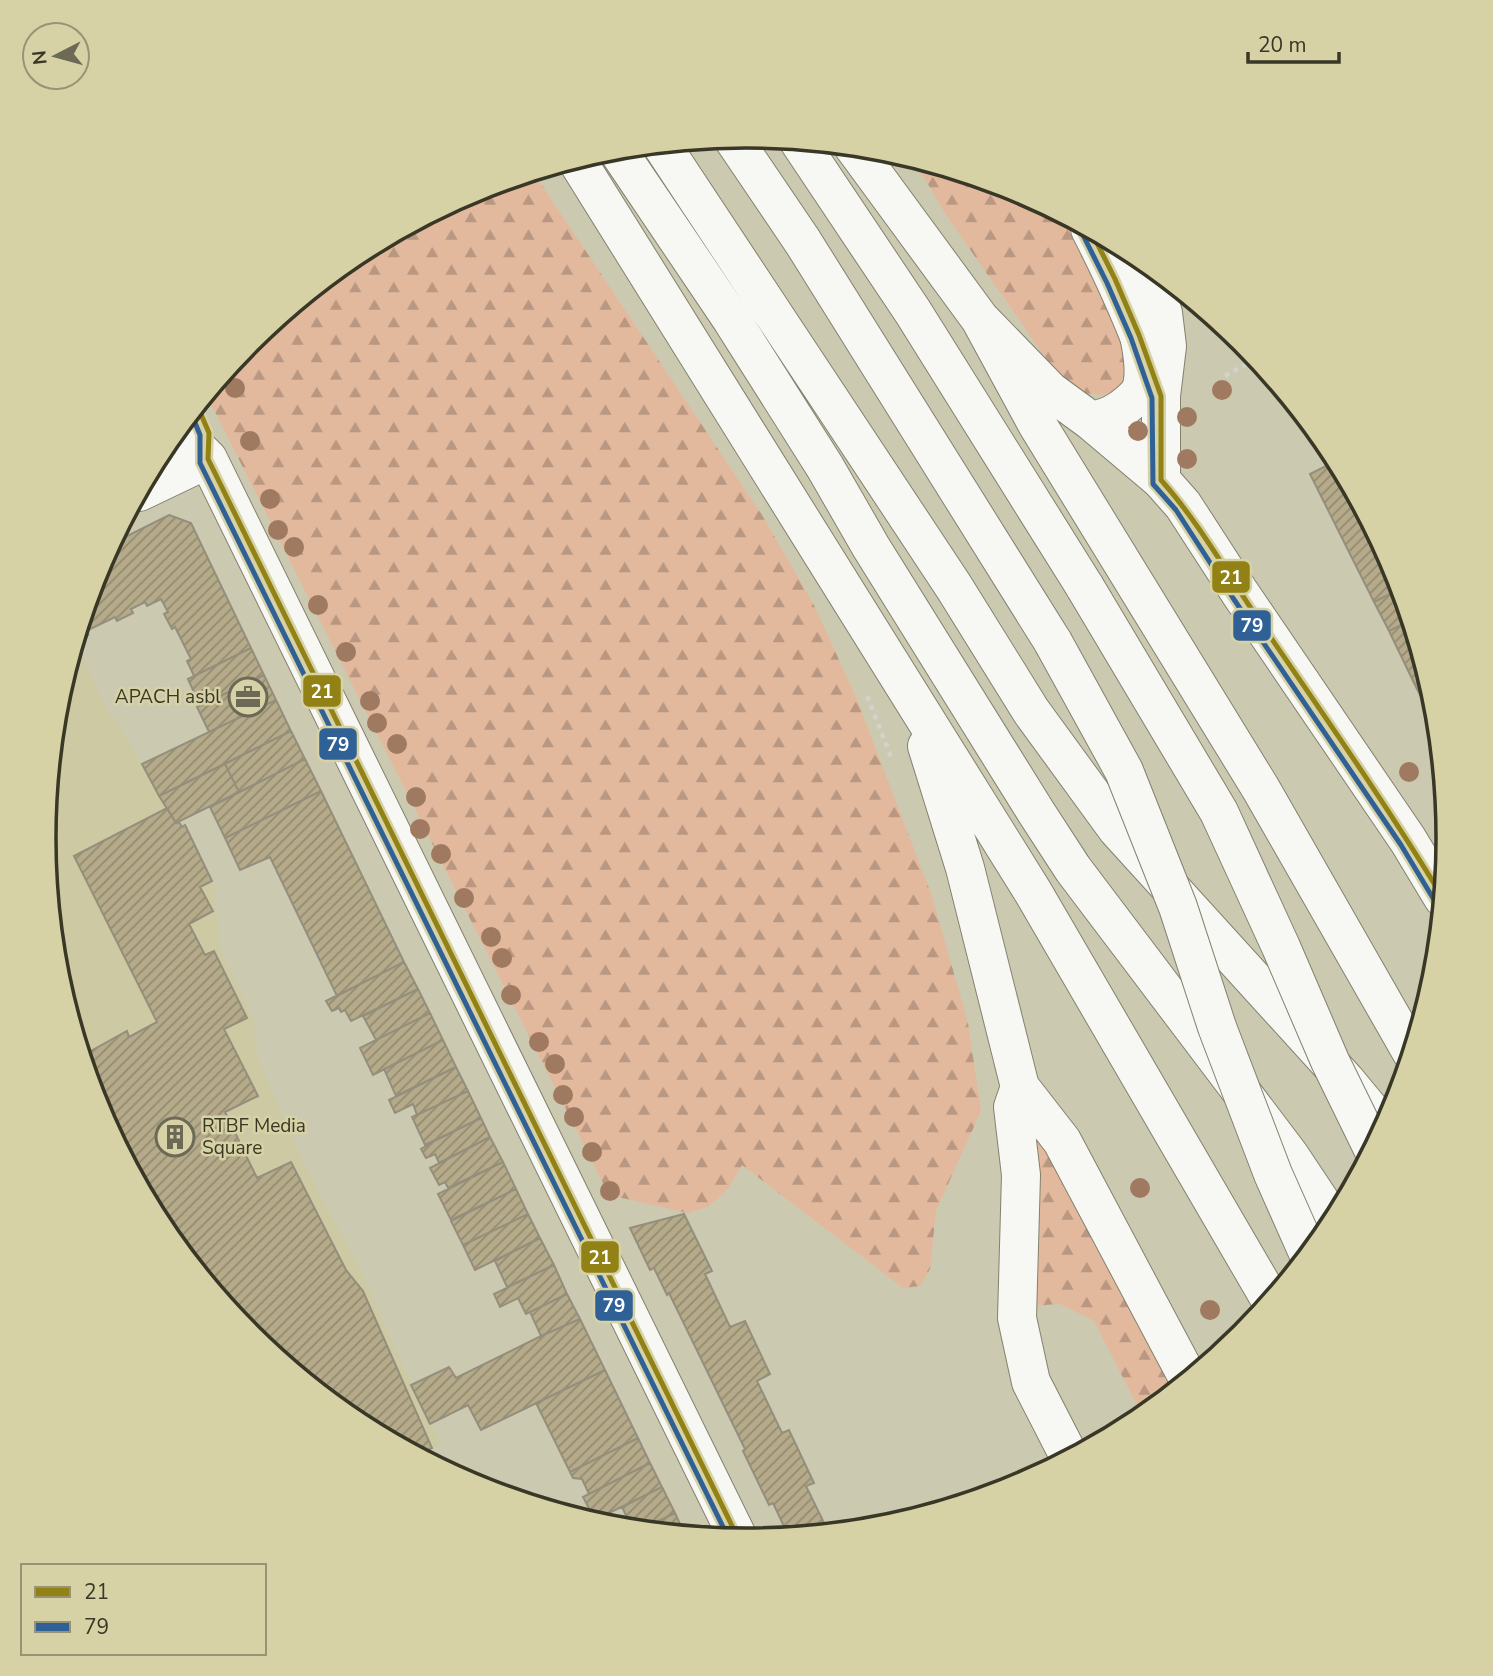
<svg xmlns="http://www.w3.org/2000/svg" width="1493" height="1676" font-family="'Nunito Sans',sans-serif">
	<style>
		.built { fill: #cdc9a2 }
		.forest { fill: url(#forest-firs) }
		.building { fill: url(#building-hatch); stroke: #948f7d; stroke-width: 2 }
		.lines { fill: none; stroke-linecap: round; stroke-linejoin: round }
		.minor-casing { stroke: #83816e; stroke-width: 40 }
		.highway-casing { stroke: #83816e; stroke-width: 40 }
		.path { stroke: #d4d3cb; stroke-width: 4.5; stroke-dasharray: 5 5; stroke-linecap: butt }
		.minor { stroke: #f7f7f3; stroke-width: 38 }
		.highway { stroke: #f7f7f3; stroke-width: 38 }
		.highway-bridge-casing { stroke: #83816e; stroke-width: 40; stroke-linecap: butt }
		.highway-bridge { stroke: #f7f7f3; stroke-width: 38 }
		.bus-1-casing { stroke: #d7d2a6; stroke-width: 10 }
		.bus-2-casing { stroke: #d7d2a6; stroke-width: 10 }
		.bus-1 { stroke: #928115; stroke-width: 5 }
		.bus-2 { stroke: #306196; stroke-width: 5 }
		.tree { fill: #a07a60 }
		.labels { text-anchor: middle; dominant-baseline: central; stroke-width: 5; stroke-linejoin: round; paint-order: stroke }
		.poi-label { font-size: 19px; fill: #393726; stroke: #d7d2a6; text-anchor: end }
		.rim { fill: none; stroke: #393726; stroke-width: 3.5 }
		.line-badge { stroke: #d7d2a6; stroke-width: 2.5 }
		.badge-label { font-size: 19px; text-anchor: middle; font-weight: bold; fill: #fff }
	</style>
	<defs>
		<pattern id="forest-firs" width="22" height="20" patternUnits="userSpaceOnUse" patternTransform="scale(1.75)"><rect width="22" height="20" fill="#e3b99e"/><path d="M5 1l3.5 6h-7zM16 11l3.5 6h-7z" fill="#b99781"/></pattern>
		<pattern id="building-hatch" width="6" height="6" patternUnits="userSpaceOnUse" patternTransform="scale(1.75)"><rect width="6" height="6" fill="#b5aa89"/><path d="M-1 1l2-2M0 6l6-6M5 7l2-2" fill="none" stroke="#948b70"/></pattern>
	</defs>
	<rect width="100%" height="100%" fill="#ccc9b1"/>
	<path class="built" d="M75 643 111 717 114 716 175 823 179 822 182 827 185 825 216 889 214 891 221 953 257 1026 253 1029 259 1061 308 1173 359 1267 411 1385 441 1443 418 1455 356 1422 249 1335 162 1228 97 1107 57 975 44 838 57 701Z"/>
	<path class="forest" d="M912 157 1016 189 1069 218 1121 321 1129 376 1115 392 1100 395 1083 393 1054 370 946 215Z
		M533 172 762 515 814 605 856 697 932 896 968 1023 981 1111 936 1211 930 1269 920 1286 903 1288 742 1165 728 1189 708 1207 687 1213 609 1195 206 394 250 341 356 253 478 189Z
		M1040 1133 1181 1386 1143 1417 1094 1321 1060 1304 1027 1306V1136Z"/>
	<path class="building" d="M1338 460 1396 569 1402 588 1374 602 1310 474Z
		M169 515 191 523 251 648 194 676 187 661 191 659 175 627 172 629 164 614 168 612 161 599 147 606 145 602 131 609 133 613 117 621 115 617 86 631 88 635 75 641 97 569 111 544Z
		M1402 588 1411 620 1389 631 1374 602Z
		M1411 620 1430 682 1417 689 1389 631Z
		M251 648 264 675 200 706 188 679Z
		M264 675 276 700 209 732 197 707Z
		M1430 682 1436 701 1439 733 1417 689Z
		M276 700 291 731 159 796 142 764Z
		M291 731 305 759 239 792 225 764Z
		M305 759 321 791 225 838 210 807Z
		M225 764 239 792 176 823 159 796Z
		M321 791 404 962 337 996 270 857 240 870 225 838Z
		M167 808 176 823 179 822 182 827 185 825 212 881 200 887 213 911 189 924 205 955 214 951 247 1018 224 1029 258 1096 225 1112 257 1178 291 1162 346 1270 363 1291 432 1448 418 1455 356 1422 306 1381 298 1365 293 1367 295 1372 249 1335 162 1228 97 1107 82 1056 127 1031 129 1037 157 1022 74 856Z
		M404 962 418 989 351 1021 345 1010 341 1012 339 1008 332 1011 326 1001Z
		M418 989 430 1013 376 1040 363 1016Z
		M430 1013 443 1040 373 1075 360 1048Z
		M443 1040 456 1067 396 1096 384 1069Z
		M456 1067 468 1091 417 1115 413 1104 395 1113 389 1100Z
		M468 1091 481 1118 425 1145 412 1117Z
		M481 1118 490 1137 439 1163 435 1154 426 1158 421 1149 428 1145V1144Z
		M490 1137 503 1162 448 1188 445 1182 439 1185 430 1168Z
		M503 1162 516 1189 451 1220 438 1194Z
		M516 1189 528 1214 463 1245 451 1221Z
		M528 1214 540 1238 475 1270 463 1245Z
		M684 1214 712 1271 705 1274 730 1327 745 1321 770 1374 757 1381 782 1433 789 1430 814 1483 806 1486 829 1533 789 1537 773 1503 769 1505 743 1451 745 1449 669 1293 667 1295 654 1268 650 1270 630 1228Z
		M540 1238 554 1265 507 1287 495 1261Z
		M554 1265 567 1294 526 1314 518 1298 500 1307 494 1294Z
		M567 1294 580 1319 541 1336 530 1312Z
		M580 1319 605 1370 481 1430 468 1405 430 1424 411 1385 449 1367 456 1378 541 1336Z
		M605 1370 638 1438 570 1472 536 1403Z
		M638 1438 650 1463 589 1494 582 1479 573 1478 570 1472Z
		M650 1463 662 1487 595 1520 583 1497Z
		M662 1487 675 1513 640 1530H633L622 1507Z
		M675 1513 685 1535 640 1530Z"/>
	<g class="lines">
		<defs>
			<path id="minor" d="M1090 229C1113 274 1134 320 1151 368
				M1139 255 1152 283 1163 313 1167 346 1161 396V480L1183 505 1240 593 1408 840 1443 898
				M181 424 190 441 208 459 739 1540
				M139 492 208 459"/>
			<path id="highway" d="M732 137 803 242 1053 642
				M798 140 913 312 1085 587
				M661 144 954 587 1031 711 1117 829 1346 1081 1385 1128
				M853 146 980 319 1050 391 1091 421 1161 480
				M616 148 732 320 825 467 871 547 1036 812 1073 869 1290 1156 1334 1222
				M576 159 1033 892 1271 1301
				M980 319 1037 424 1261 789 1412 1053
				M1091 421C1107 418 1118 413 1130 402 1133 399 1136 397 1138 394 1148 382 1142 350 1139 335
				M927 746 965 868 1020 1087 1062 1141 1189 1380
				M1020 1087 1013 1107 1021 1175 1017 1318 1031 1382 1070 1458"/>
		</defs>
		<use href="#minor" class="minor-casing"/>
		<use href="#highway" class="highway-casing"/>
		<path class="path" d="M1225 376 1257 358
			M867 696 892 759"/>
		<use href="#minor" class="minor"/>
		<use href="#highway" class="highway"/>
		<defs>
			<path id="highway-bridge" d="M1085 587 1219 812 1281 947 1330 1061 1373 1149
				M1053 642 1124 771 1178 907 1217 1027 1273 1174 1309 1255"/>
		</defs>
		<use href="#highway-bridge" class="highway-bridge-casing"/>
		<use href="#highway-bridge" class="highway-bridge"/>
		<defs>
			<path id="bus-1" d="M1090 229 1115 279 1139 335 1161 396V480C1202 526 1232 582 1267 632 1327 720 1388 807 1443 898
				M197 405 209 433 208 459 739 1540"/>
			<path id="bus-2" d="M1082 233 1107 283 1131 338 1152 398 1153 484 1176 510 1233 598 1401 845 1436 903
				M191 413 200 435V463L729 1539"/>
		</defs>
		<use href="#bus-1" class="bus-1-casing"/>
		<use href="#bus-2" class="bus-2-casing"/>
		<use href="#bus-1" class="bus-1"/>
		<use href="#bus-2" class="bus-2"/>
	</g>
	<g class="tree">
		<circle cx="235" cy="388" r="10"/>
		<circle cx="1222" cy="390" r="10"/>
		<circle cx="1187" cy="417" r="10"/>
		<circle cx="1138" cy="431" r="10"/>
		<circle cx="250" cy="441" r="10"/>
		<circle cx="1187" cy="459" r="10"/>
		<circle cx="270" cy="499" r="10"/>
		<circle cx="278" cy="530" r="10"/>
		<circle cx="294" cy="547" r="10"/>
		<circle cx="318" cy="605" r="10"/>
		<circle cx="346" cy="652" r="10"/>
		<circle cx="370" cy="701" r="10"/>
		<circle cx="377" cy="723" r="10"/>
		<circle cx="397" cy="744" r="10"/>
		<circle cx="1409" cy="772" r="10"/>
		<circle cx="416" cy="797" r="10"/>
		<circle cx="420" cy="829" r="10"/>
		<circle cx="441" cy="854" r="10"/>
		<circle cx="464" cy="898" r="10"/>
		<circle cx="491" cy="937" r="10"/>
		<circle cx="502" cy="958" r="10"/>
		<circle cx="511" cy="995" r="10"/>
		<circle cx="539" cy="1042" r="10"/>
		<circle cx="555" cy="1064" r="10"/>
		<circle cx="563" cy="1095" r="10"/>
		<circle cx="574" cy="1117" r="10"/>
		<circle cx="592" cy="1152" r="10"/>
		<circle cx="1140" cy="1188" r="10"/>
		<circle cx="610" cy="1191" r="10"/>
		<circle cx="1210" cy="1310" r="10"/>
	</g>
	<defs>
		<symbol id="office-ring" viewBox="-11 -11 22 22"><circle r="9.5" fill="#d7d2a6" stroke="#6c6a57" stroke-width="1.5"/><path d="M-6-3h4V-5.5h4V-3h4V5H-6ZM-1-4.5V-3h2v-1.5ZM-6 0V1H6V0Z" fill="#6c6a57"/></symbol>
		<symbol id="building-ring" viewBox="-11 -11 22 22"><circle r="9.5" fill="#d7d2a6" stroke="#6c6a57" stroke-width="1.5"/><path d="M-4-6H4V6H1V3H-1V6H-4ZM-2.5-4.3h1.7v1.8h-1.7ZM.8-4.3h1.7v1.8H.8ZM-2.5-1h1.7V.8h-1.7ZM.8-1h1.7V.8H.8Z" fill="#6c6a57"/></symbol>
	</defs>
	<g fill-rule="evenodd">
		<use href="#office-ring" x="226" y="675" width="44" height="44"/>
		<use href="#building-ring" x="153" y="1115" width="44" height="44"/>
	</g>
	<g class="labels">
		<g class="poi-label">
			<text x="221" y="697">APACH asbl</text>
			<text x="202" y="1126" text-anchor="start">RTBF Media<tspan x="202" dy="22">Square</tspan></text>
		</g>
	</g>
	<path d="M0 0H1493V1676H0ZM56 838a690 690 0 1 1 1380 0a690 690 0 1 1-1380 0Z" fill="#d7d2a6" fill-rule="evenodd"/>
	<path class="rim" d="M56 838a690 690 0 1 1 1380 0a690 690 0 1 1-1380 0Z"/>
	<g class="line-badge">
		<rect x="1211" y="560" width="40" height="34" rx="7" fill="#928115"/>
		<rect x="1232" y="609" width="40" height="33" rx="7" fill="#306196"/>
		<rect x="302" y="674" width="40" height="34" rx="7" fill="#928115"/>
		<rect x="318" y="727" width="40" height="34" rx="7" fill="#306196"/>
		<rect x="580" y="1240" width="40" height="34" rx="7" fill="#928115"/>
		<rect x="594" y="1289" width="40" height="33" rx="7" fill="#306196"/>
	</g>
	<g class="badge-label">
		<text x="1231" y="584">21</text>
		<text x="1252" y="632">79</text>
		<text x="322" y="698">21</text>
		<text x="338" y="751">79</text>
		<text x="600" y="1264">21</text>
		<text x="614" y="1312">79</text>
	</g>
	<rect x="21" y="1564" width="245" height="91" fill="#d7d2a6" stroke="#989473" stroke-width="2"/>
	<rect x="35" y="1587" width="35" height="10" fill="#928115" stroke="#989473" stroke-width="2"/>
	<text x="84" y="1599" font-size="21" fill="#393726">21</text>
	<rect x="35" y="1622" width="35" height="10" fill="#306196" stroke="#989473" stroke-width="2"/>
	<text x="84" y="1634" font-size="21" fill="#393726">79</text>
	<g transform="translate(56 56) rotate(264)"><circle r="33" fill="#d7d2a6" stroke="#989473" stroke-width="2"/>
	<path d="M0-5L12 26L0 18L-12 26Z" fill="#6c6a57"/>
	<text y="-10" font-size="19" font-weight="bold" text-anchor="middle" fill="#393726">N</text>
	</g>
	<path d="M1248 52v10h91v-10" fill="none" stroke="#393726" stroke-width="3.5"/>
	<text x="1258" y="52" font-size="21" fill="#393726" stroke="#d7d2a6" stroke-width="5" paint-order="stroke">20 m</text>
</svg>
